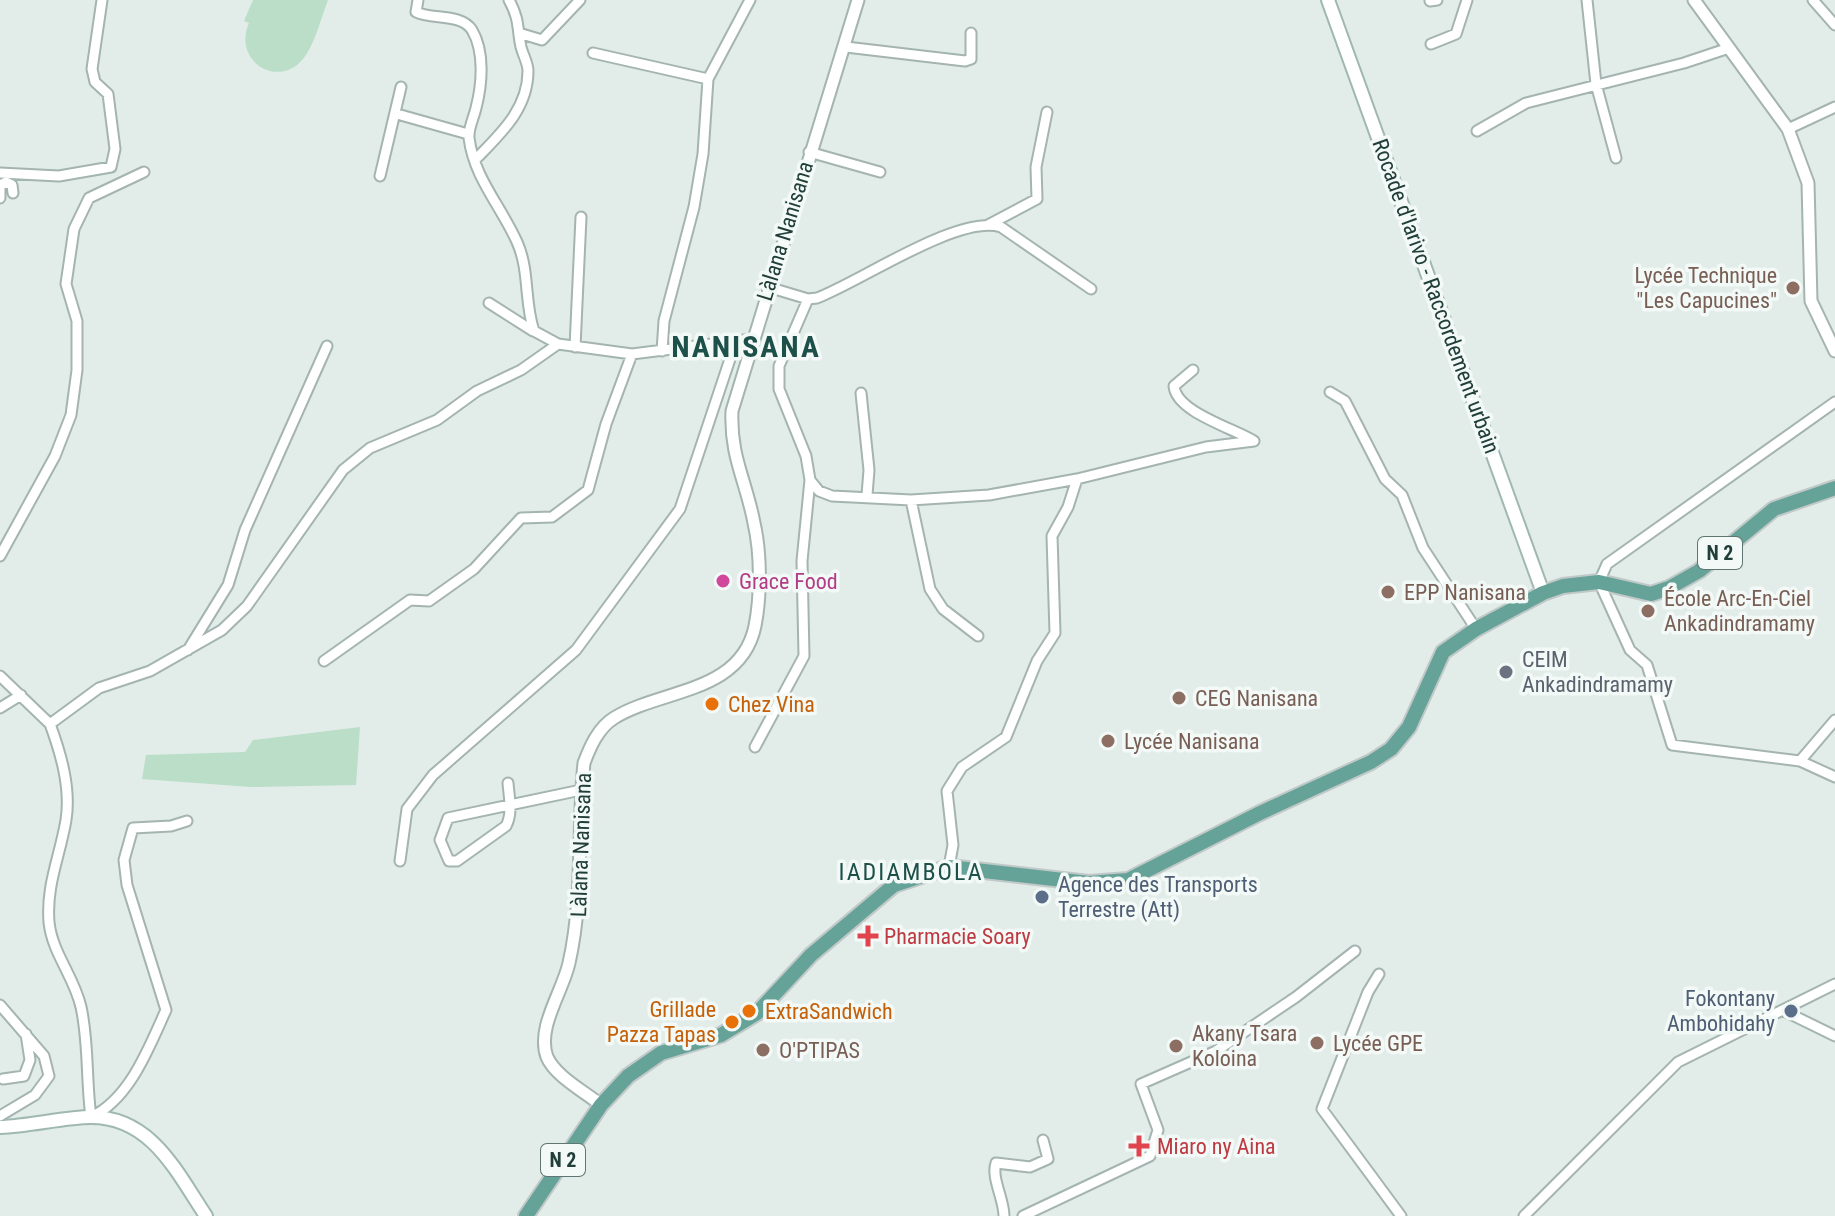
<svg xmlns="http://www.w3.org/2000/svg" width="1835" height="1216" font-family="'Roboto Condensed',sans-serif">
	<style>
		.green { fill: #badec7 }
		.lines { fill: none; stroke-linecap: round; stroke-linejoin: round }
		.minor-casing { stroke: #a4b4b1; stroke-width: 13 }
		.tertiary-casing { stroke: #a4b4b1; stroke-width: 15 }
		.secondary-casing { stroke: #a0b8b2; stroke-width: 16 }
		.primary-casing { stroke: #c1c9c8; stroke-width: 18 }
		.minor { stroke: #fff; stroke-width: 9 }
		.tertiary { stroke: #fff; stroke-width: 11 }
		.secondary { stroke: #fff; stroke-width: 12 }
		.primary { stroke: #65a399; stroke-width: 14 }
		.education-dot { fill: #8d6e63; stroke: #f2f9f6; stroke-width: 3 }
		.hotel-dot { fill: #d1479c; stroke: #f2f9f6; stroke-width: 3 }
		.worship-dot { fill: #6b7280; stroke: #f2f9f6; stroke-width: 3 }
		.food-dot { fill: #e8710a; stroke: #f2f9f6; stroke-width: 3 }
		.service-dot { fill: #5c6f8a; stroke: #f2f9f6; stroke-width: 3 }
		.health-dot { fill: #e0444e; stroke: #f2f9f6; stroke-width: 3 }
		.labels { text-anchor: middle; dominant-baseline: central; stroke-width: 7; stroke-linejoin: round; paint-order: stroke }
		.shield { fill: #f2f9f6; stroke: #607672; stroke-width: 2 }
		.shield-label { font-size: 20px; font-weight: bold; fill: #213e39 }
		.street-label { font-size: 22px; fill: #213e39; stroke: #f2f9f6 }
		.education-label { font-size: 22px; fill: #785e54; stroke: #f2f9f6; text-anchor: start }
		.hotel-label { font-size: 22px; fill: #b23c85; stroke: #f2f9f6; text-anchor: start }
		.worship-label { font-size: 22px; fill: #5b616d; stroke: #f2f9f6; text-anchor: start }
		.food-label { font-size: 22px; fill: #c56008; stroke: #f2f9f6; text-anchor: start }
		.service-label { font-size: 22px; fill: #4e5e75; stroke: #f2f9f6; text-anchor: start }
		.health-label { font-size: 22px; fill: #be3a42; stroke: #f2f9f6; text-anchor: start }
		.neighbourhood-label { font-size: 24px; letter-spacing: 2px; fill: #1d5049; stroke: #f2f9f6 }
		.district-label { font-size: 30px; font-weight: bold; letter-spacing: 2px; fill: #1d5049; stroke: #f2f9f6 }
	</style>
	<rect width="100%" height="100%" fill="#e2ece9"/>
	<path class="green" d="M253 0H328C321 18 315 44 303 59 279 89 232 62 249 23L244 21Z
		M360 727 356 785 251 787 142 779 146 755 245 752 253 740Z"/>
	<g class="lines">
		<defs>
			<path id="minor" d="M418 0 416 12C432 20 461 13 472 30 485 52 482 85 476 108 474 117 468 129 469 138 474 178 501 206 517 242 530 271 524 302 534 331L558 344
				M1587 0 1596 84 1616 158
				M1813 0 1835 25
				M1430 1 1437 0
				M522 34 542 40 580 0
				M1431 44 1456 34 1467 0
				M846 47 965 61 971 59V33
				M593 53 708 79
				M397 114 468 134
				M1788 129 1835 107
				M1477 131 1526 103 1684 63 1729 48
				M809 152 880 172
				M475 160C499 135 528 110 528 71 528 63 523 55 521 47 517 29 520 20 509 0
				M0 173 59 176 111 167 115 149 108 94 95 82 92 69 102 0
				M380 176 401 87
				M0 198V185L6 182 12 185 13 193
				M988 225 1037 199 1036 167 1047 112
				M768 287 808 299 817 298C860 282 958 214 1001 227L1091 289
				M808 299 779 366V389L806 456 810 480 819 491 832 496 911 500 989 495 1077 479 1206 447 1254 441
				M489 303 533 331
				M575 347 581 217
				M662 351 664 321 694 207 703 154 708 79 750 0
				M1193 370 1174 386C1176 412 1233 428 1254 441
				M1330 392 1345 401 1385 479 1402 495 1423 548 1476 629
				M861 393 869 470 867 495
				M1835 402 1607 564 1599 582 1630 650 1647 665 1672 745 1800 761 1835 777
				M911 500 930 589 943 609 978 636
				M0 556 55 456 71 415 77 370V321L66 284 74 229 89 198 144 172
				M188 650 228 585 245 530 327 346
				M324 661 410 600 429 601 474 569 521 518 552 517 588 490 606 424 632 354
				M0 676 50 724
				M0 708 21 695
				M755 747 804 656 802 561 810 480
				M1800 761 1835 720
				M508 783C509 797 513 813 506 826L457 861H449L440 840 448 818 581 790
				M187 821 171 826 133 828 124 860 127 885 166 1010C149 1047 130 1099 91 1117 86 1081 89 1043 81 1007 74 976 52 953 49 922 46 885 60 856 66 820 71 788 61 754 50 724L99 688 150 671 222 630 247 606 343 470 370 448 437 420 477 391 521 370 558 344 632 354 752 339
				M400 861 407 809 433 775 576 650 680 509 735 344
				M949 867 953 845 947 791 962 767 1006 737 1037 661 1055 633 1052 536 1068 507 1077 479
				M1379 974 1368 992 1322 1109 1401 1216
				M0 1005 44 1056 49 1076 35 1095 0 1116
				M1784 1011 1835 1036
				M3 1079 24 1076 30 1060 26 1034
				M1004 1216C1004 1199 991 1178 996 1163L1030 1167 1048 1159 1043 1140
				M1023 1216 1150 1156 1158 1130 1141 1084 1216 1051 1296 997 1355 951
				M1524 1216 1678 1062 1835 984"/>
			<path id="tertiary" d="M1694 0 1788 129 1808 183 1811 301 1835 351
				M601 1105C585 1092 555 1076 547 1057 536 1028 563 991 569 963 584 897 577 830 584 763 590 747 598 728 614 718 660 689 741 694 755 626 761 596 761 553 754 523 746 480 730 457 732 411L858 0"/>
			<path id="secondary" d="M1328 0 1543 593
				M0 1127C30 1126 65 1117 91 1117 152 1117 177 1173 206 1216"/>
			<path id="primary" d="M526 1216 601 1105 628 1076 661 1053 721 1035 757 1013 811 955 894 885 949 867 1089 883 1128 880 1260 813 1371 762 1391 749 1409 727 1443 652 1476 629 1543 593 1563 586 1599 582 1651 594 1669 588 1699 571 1774 509 1835 488"/>
		</defs>
		<use href="#minor" class="minor-casing"/>
		<use href="#tertiary" class="tertiary-casing"/>
		<use href="#secondary" class="secondary-casing"/>
		<use href="#primary" class="primary-casing"/>
		<use href="#minor" class="minor"/>
		<use href="#tertiary" class="tertiary"/>
		<use href="#secondary" class="secondary"/>
		<use href="#primary" class="primary"/>
	</g>
	<g class="education-dot">
		<circle cx="1793" cy="288" r="8"/>
		<circle cx="1388" cy="592" r="8"/>
		<circle cx="1648" cy="611" r="8"/>
		<circle cx="1179" cy="698" r="8"/>
		<circle cx="1108" cy="741" r="8"/>
		<circle cx="1317" cy="1043" r="8"/>
		<circle cx="1176" cy="1046" r="8"/>
		<circle cx="763" cy="1050" r="8"/>
	</g>
	<circle class="hotel-dot" cx="723" cy="581" r="8"/>
	<circle class="worship-dot" cx="1506" cy="672" r="8"/>
	<g class="food-dot">
		<circle cx="712" cy="704" r="8"/>
		<circle cx="749" cy="1011" r="8"/>
		<circle cx="732" cy="1022" r="8"/>
	</g>
	<g class="service-dot">
		<circle cx="1042" cy="897" r="8"/>
		<circle cx="1791" cy="1011" r="8"/>
	</g>
	<g class="health-dot">
		<path d="M864 924h8v8h8v8h-8v8h-8v-8h-8v-8h8z"/>
		<path d="M1135 1134h8v8h8v8h-8v8h-8v-8h-8v-8h8z"/>
	</g>
	<g class="labels">
		<g class="shield">
			<rect x="1698" y="537" width="44" height="32" rx="6"/>
			<rect x="541" y="1144" width="44" height="32" rx="6"/>
		</g>
		<g class="shield-label">
			<text x="1720" y="553">N 2</text>
			<text x="563" y="1160">N 2</text>
		</g>
		<g class="street-label">
			<text transform="translate(785 231) rotate(-73)">Làlana Nanisana</text>
			<text transform="translate(1436 296) rotate(70)">Rocade d'Iarivo - Raccordement urbain</text>
			<text transform="translate(581 845) rotate(-88)">Làlana Nanisana</text>
		</g>
		<g class="education-label">
			<text x="1777" y="275" text-anchor="end">Lycée Technique<tspan x="1777" dy="25">"Les Capucines"</tspan></text>
			<text x="1404" y="592">EPP Nanisana</text>
			<text x="1664" y="598">École Arc-En-Ciel<tspan x="1664" dy="25">Ankadindramamy</tspan></text>
			<text x="1195" y="698">CEG Nanisana</text>
			<text x="1124" y="741">Lycée Nanisana</text>
			<text x="1192" y="1033">Akany Tsara<tspan x="1192" dy="25">Koloina</tspan></text>
			<text x="1333" y="1043">Lycée GPE</text>
			<text x="779" y="1050">O'PTIPAS</text>
		</g>
		<g class="hotel-label">
			<text x="739" y="581">Grace Food</text>
		</g>
		<g class="worship-label">
			<text x="1522" y="659">CEIM<tspan x="1522" dy="25">Ankadindramamy</tspan></text>
		</g>
		<g class="food-label">
			<text x="728" y="704">Chez Vina</text>
			<text x="716" y="1009" text-anchor="end">Grillade<tspan x="716" dy="25">Pazza Tapas</tspan></text>
			<text x="765" y="1011">ExtraSandwich</text>
		</g>
		<g class="service-label">
			<text x="1058" y="884">Agence des Transports<tspan x="1058" dy="25">Terrestre (Att)</tspan></text>
			<text x="1775" y="998" text-anchor="end">Fokontany<tspan x="1775" dy="25">Ambohidahy</tspan></text>
		</g>
		<g class="health-label">
			<text x="884" y="936">Pharmacie Soary</text>
			<text x="1157" y="1146">Miaro ny Aina</text>
		</g>
		<g class="neighbourhood-label">
			<text x="911" y="872">IADIAMBOLA</text>
		</g>
		<g class="district-label">
			<text x="746" y="346">NANISANA</text>
		</g>
	</g>
</svg>
